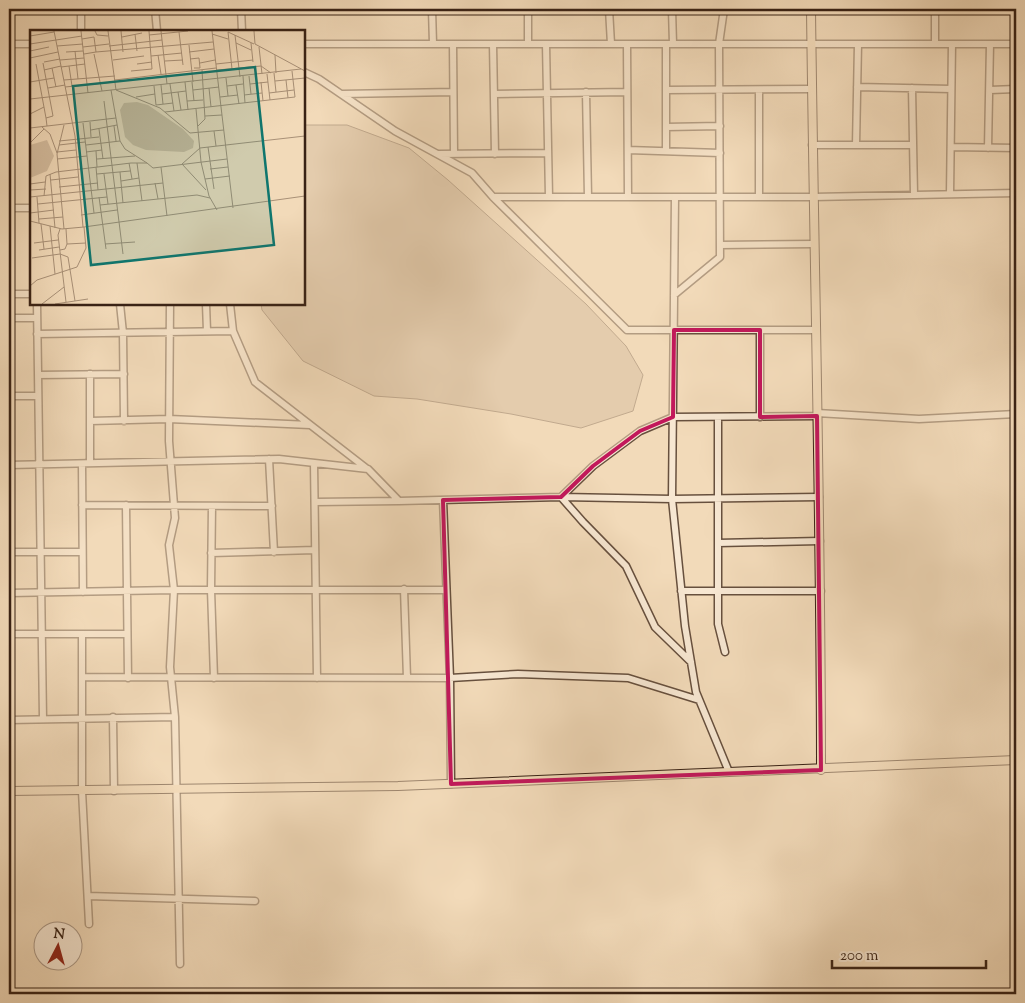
<svg xmlns="http://www.w3.org/2000/svg" width="1025" height="1003" font-family="'Sorts Mill Goudy',serif">
	<style>
		.green { fill: #d3bb9d; stroke: #866e59 }
		.lines { fill: none; stroke-linecap: round; stroke-linejoin: round }
		.minor-casing { stroke: #67503e; stroke-width: 9 }
		.major-casing { stroke: #392215; stroke-width: 10 }
		.minor { stroke: #f7e7d2; stroke-width: 6 }
		.major { stroke: #f2dab9; stroke-width: 8 }
		.marked { fill: none; stroke: #c2185b; stroke-width: 4; stroke-linejoin: round }
		.inset-road { fill: none; stroke: #a89077; stroke-width: 1 }
		.view { fill: #0f766e; fill-opacity: 0.15; stroke: #0f766e; stroke-width: 2.5 }
		.inset-edge { fill: none; stroke: #392215; stroke-width: 2.5 }
	</style>
	<rect width="100%" height="100%" fill="#f2dab9"/>
	<filter id="stains"><feTurbulence type="fractalNoise" baseFrequency=".004" numOctaves="4"/><feColorMatrix values="0 0 0 0 .2 0 0 0 0 .09 0 0 0 0 .02 0 0 0 .5 -.17"/></filter>
	<radialGradient id="worn" r=".72"><stop offset=".6" stop-color="#630" stop-opacity="0"/><stop offset="1" stop-color="#630" stop-opacity=".3"/></radialGradient>
	<path class="green" d="M304 125H347L409 148 448 180 586 304 626 346 643 375 633 411 581 428 511 414 417 399 374 396 303 361 262 310 261 304H304Z"/>
	<g class="lines">
		<defs>
			<path id="minor" d="M155 9 157 31
				M241 9 242 31
				M432 9 433 44
				M528 9V44
				M609 9 611 44
				M672 9 673 44
				M935 9V44
				M81 31V9
				M9 44H31
				M304 44H1016
				M453 44 454 154
				M493 44 495 154
				M546 44 549 197
				M627 44 628 197
				M666 44V151
				M304 72 319 79 395 131 472 173 493 197 627 330H815
				M857 87 951 89
				M912 88 914 195
				M666 90 812 89
				M759 90V197
				M990 90 1016 89
				M586 92 588 197
				M342 94 453 92
				M494 94 627 92
				M666 127 720 126
				M812 145H913
				M856 145 858 44
				M951 147 1016 148
				M988 148 990 44
				M628 150 720 153
				M439 154 548 153
				M950 194 952 44
				M493 197H813L1016 193
				M675 197 672 499 685 626 696 692 729 772
				M9 208H31
				M720 245 814 244
				M9 294H31
				M674 295 720 257 719 44 724 9
				M37 304 43 718
				M120 304 123 333 124 421
				M170 304 169 441 175 518 169 545 174 590 170 667 175 717 180 964
				M206 304 207 331
				M230 304 233 331 255 382 366 468
				M9 318H37
				M760 330V417
				M37 334 233 331
				M90 374V463
				M38 375 124 374
				M9 396H38
				M817 413 919 419 1016 414
				M718 417V624L725 652
				M90 421 169 419 310 425
				M269 459 274 552
				M314 463 317 678
				M82 464 83 592
				M9 465 279 459 368 469 399 501 561 497 672 499 819 497
				M443 500 450 678 451 784
				M315 502 399 501
				M82 505 272 506
				M126 505 128 678
				M212 506 211 590 214 678
				M718 543 820 541
				M9 552H82
				M211 553 315 550
				M404 589 407 678
				M681 591H821
				M9 593 174 590H446
				M9 634H127
				M82 634V791L89 924
				M691 662 655 627 626 566 583 522 561 497 593 466 640 431 673 417 817 416
				M82 677 450 678 518 674 628 678 699 700
				M113 717 114 791
				M9 720 175 717
				M88 896 255 901"/>
			<path id="major" d="M811 9C814 262 821 516 821 770
				M9 791 398 786 1016 760"/>
		</defs>
		<use href="#minor" class="minor-casing"/>
		<use href="#major" class="major-casing"/>
		<use href="#minor" class="minor"/>
		<use href="#major" class="major"/>
	</g>
	<path d="M0 0H1025V1003H0ZM674 330H760V417L817 416 821 770 451 784 443 500 561 497 593 466 640 431 673 417Z" fill="#f2dab9" fill-opacity=".55" fill-rule="evenodd"/>
	<path class="marked" d="M674 330H760V417L817 416 821 770 451 784 443 500 561 497 593 466 640 431 673 417Z"/>
	<g transform="translate(30 30)">
		<rect width="275" height="275" fill="#f2dab9"/>
		<path d="M107 72 118 75 153 99 164 111 163 118 154 122 116 120 103 115 95 107 90 80 94 73ZM17 110 24 126 17 141 0 148V115Z" fill="#d3bb9d"/>
		<path class="inset-road" d="M24 1 45 106 53 197M51 1 58 63M65 1 67 5 78 6M78 1 86 60 130 78 160 103 194 100M91 1 93 22M131 1 137 54M182 1 203 178M224 1 225 14 275 41M149 2 153 35M198 2 202 39M198 2 224 14M105 4 107 21M182 4 198 9M119 5 158 1M205 5 210 47M0 6 24 2M92 7 112 3M52 9 64 7 66 22 54 24M206 13 221 20M221 13 223 32M0 14 52 6M159 15 163 52M27 16 53 14M79 16 132 10M53 17 79 14M229 17 232 44M0 21 19 17M45 21 48 49M36 22 53 21M66 22 183 12M159 22 184 19M64 24 72 61M128 25 131 44M245 25 246 43M121 26 152 23M0 28 28 22M160 29 169 28 170 38H164M30 30 54 28M83 30 114 26M135 31 153 30M14 32 30 29M13 33 23 86 16 88 17 96M170 33 185 30M6 34 16 88M107 34 122 32M186 34 223 30M39 36 42 56M31 37 55 34M22 38 26 57M14 40 31 36M187 40 231 36 241 43M101 41 122 39 119 1M244 43 246 62M237 44 240 70M213 46 215 73M219 46 221 64M196 48 198 66M34 50 85 46M85 50 186 38M256 50 258 68M245 51 275 48M0 52 24 48M155 52 158 80M162 52 164 71M231 52 233 71M140 54 144 81M220 54 238 52M131 55 133 74M206 55 209 74M124 56 126 75M197 56 213 54M35 57 85 52M18 58 35 55M179 58 181 77M81 60 90 111 95 119 117 133M163 60 189 57M148 62 151 80M239 63 264 60M132 64 156 61M214 65 232 63M106 67 125 64M190 67 208 65M0 69 271 39M74 71 93 224M157 71 173 70M126 75 143 73M166 79 171 132 179 166 187 180M135 82 265 67 262 41M0 84 14 77M175 86 192 85M60 92 61 107M53 93 64 183M34 95 27 124 34 199M84 96 86 111M168 96 175 89 172 40M12 97 20 104 27 123M0 98 86 88M69 99 73 129M61 100 87 95M184 101 186 116M29 111 69 107M0 113 14 99M29 115 55 112M56 115 90 111M196 115 275 106M178 117 184 159M66 121 67 137M27 122 46 120M56 122 72 120M27 129 57 126M67 129 105 126M99 133 102 149M107 133 112 171M66 137 68 160M131 137 137 186M180 139 198 137M90 142 93 173M20 144 25 198M67 144 100 141M74 144 78 174M175 149 200 146M21 150 48 147M91 151 109 148M125 153 128 169M0 154 15 152M29 157 68 153M0 160 16 159M176 160 152 134 170 118 196 115M14 166 16 146 26 142 101 133H117L123 138 197 129M0 167 133 153M7 167 9 193M69 167 76 219M8 174 77 167M70 175 167 165 180 168M0 183 24 180M51 185 87 180M9 189 33 187M0 191 32 199 54 197 275 166M11 194 14 219M20 196 25 244M30 199 28 205 36 272M4 213 28 210M37 214 56 213M75 214 105 212M9 220 29 217M30 220 35 219 37 214 36 199M2 228 30 224 38 227 45 271M0 256 7 250 47 237 56 218 54 197M12 274 34 257M25 274 58 269"/>
		<path class="view" d="M225 37 244 215 61 235 43 56Z"/>
		<rect width="275" height="275" class="inset-edge"/>
	</g>
	<rect width="1025" height="1003" fill="none" stroke="#f2dab9" stroke-width="30"/>
	<rect x="10" y="10" width="1005" height="983" fill="none" stroke="#392215" stroke-width="2.5"/>
	<rect x="15" y="15" width="995" height="973" fill="none" stroke="#392215"/>
	<g transform="translate(58 946) rotate(6)"><circle r="24" fill="#f7e7d2" stroke="#ab9886"/>
	<path d="M0-4L9 19L0 12L-9 19Z" fill="#8f2418"/>
	<text y="-8" font-size="14" font-weight="bold" text-anchor="middle" fill="#392215">N</text>
	</g>
	<path d="M832 960v8h154v-8" fill="none" stroke="#392215" stroke-width="2.5"/>
	<text x="840" y="960" font-size="15" fill="#392215" stroke="#f7e7d2" stroke-width="4" paint-order="stroke">200 m</text>
	<rect width="100%" height="100%" filter="url(#stains)"/>
	<rect width="100%" height="100%" fill="url(#worn)"/>
</svg>
